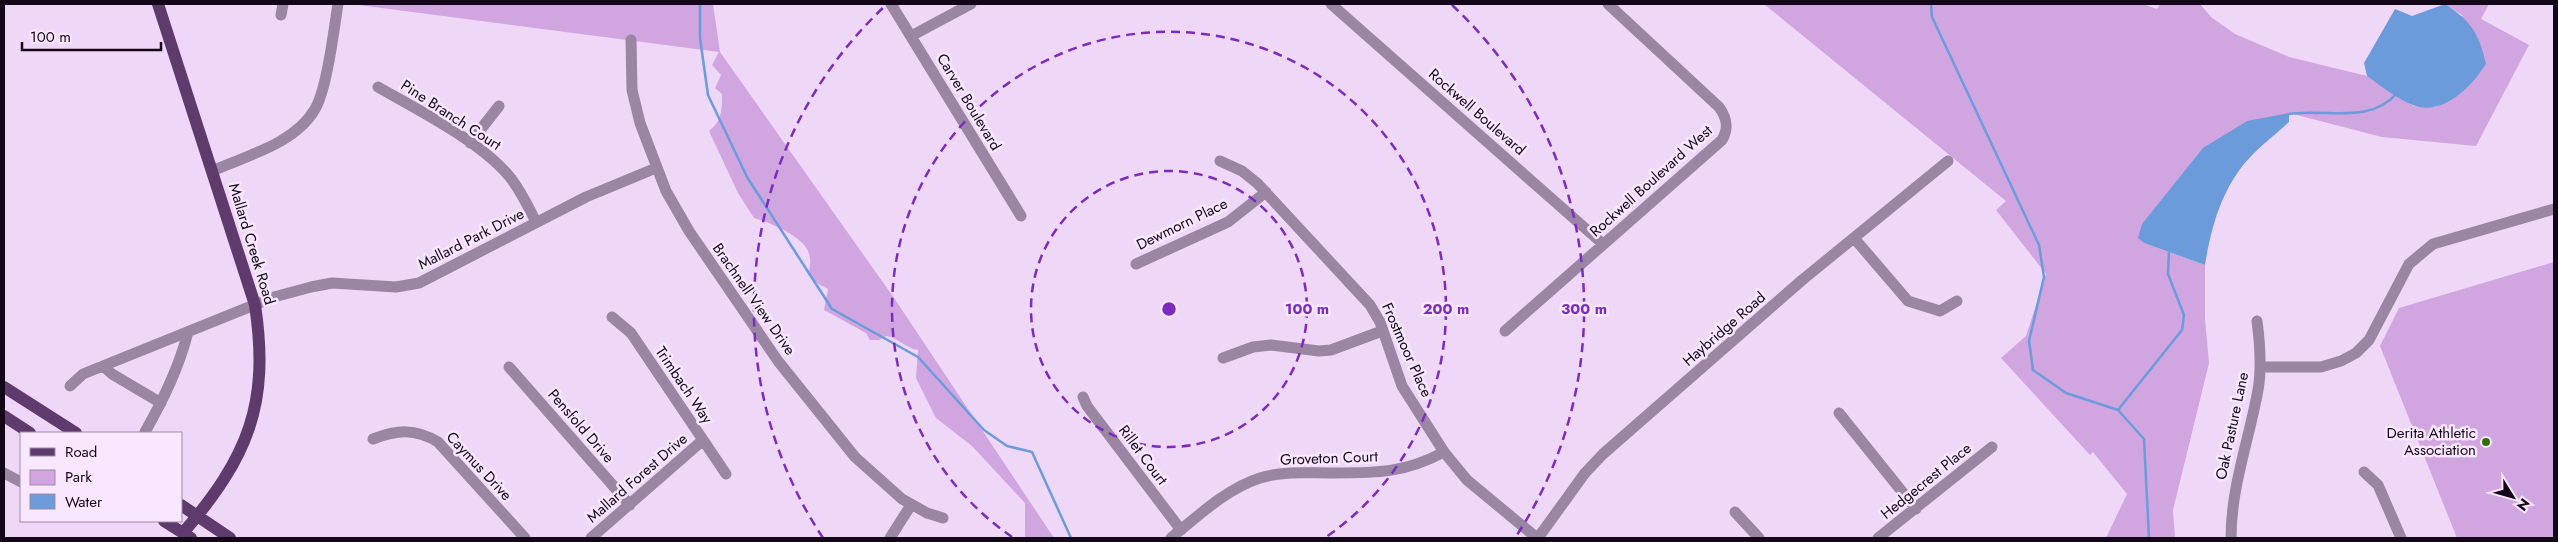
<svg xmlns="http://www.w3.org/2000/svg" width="2558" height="542" font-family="Jost,sans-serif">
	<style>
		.green { fill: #d0a5e0 }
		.water { fill: #6c9bdc }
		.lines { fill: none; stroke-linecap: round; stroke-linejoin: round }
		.stream { stroke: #6c9bdc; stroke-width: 2.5 }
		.minor { stroke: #9a85a2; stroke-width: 11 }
		.major { stroke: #5f3a6d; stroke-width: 12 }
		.ring { fill: none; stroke: #7b2cbf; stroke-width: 2.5; stroke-dasharray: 9 6 }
		.poi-dot { fill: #327003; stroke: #f8e7fe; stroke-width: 2 }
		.labels { text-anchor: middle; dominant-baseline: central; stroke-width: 5; stroke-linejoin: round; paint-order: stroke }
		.street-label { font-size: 15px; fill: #140619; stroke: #f8e7fe }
		.poi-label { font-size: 15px; fill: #140619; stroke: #f8e7fe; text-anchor: end }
		.centre { fill: #7b2cbf; stroke: #f8e7fe; stroke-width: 2.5 }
		.ring-label { font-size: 15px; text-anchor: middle; font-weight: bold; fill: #7b2cbf; stroke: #f8e7fe; stroke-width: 5; stroke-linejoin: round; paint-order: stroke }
	</style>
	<rect width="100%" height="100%" fill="#efd7f8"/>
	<path class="green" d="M351 4H713L720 52 894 298 1054 538H1025V503L972 446 936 418 916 378 918 350C905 348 899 338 886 336L879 340H870L866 333 824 310 828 289C795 273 818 270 807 249 799 235 769 222 754 218L738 193 709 131C722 121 722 110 722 94L715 88 721 75 712 65 719 52Z
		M1764 4H2143L2157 9 2160 4H2200L2211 17 2235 34 2289 57 2367 76 2414 106 2435 107 2453 98 2462 15 2444 4H2489L2481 19 2529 45 2476 146 2382 137 2289 113 2138 237 2144 243 2205 265V319L2209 363 2173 510 2175 538H2106L2127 494 2093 452 2090 455 2001 358 2026 336 2046 274 1996 210 2006 201Z
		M2554 262V538H2457L2380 346 2399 308Z"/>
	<path class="water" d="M2445 4C2471 21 2479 33 2486 64 2472 86 2443 117 2413 105 2397 99 2381 86 2367 76L2364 63 2395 9 2412 16Z
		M2289 113V122C2275 135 2256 149 2244 164 2220 194 2211 229 2205 265L2144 243 2138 238 2142 224 2203 148 2247 121Z"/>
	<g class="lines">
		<path class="stream" d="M700 4V38L708 95 747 177 832 309 918 357 984 430 1007 446 1032 452 1071 538
			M1931 4 1932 17 2039 245 2044 277 2029 341 2033 370 2066 393 2118 410 2144 439 2149 538
			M2287 115C2292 112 2296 114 2302 113 2334 111 2372 122 2397 93
			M2118 410 2182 330 2184 315 2168 274 2169 249"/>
		<path class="minor" d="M891 4 1021 216
			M1331 4 1603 244
			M281 15 283 4
			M911 36 971 4
			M631 40 632 90 640 123 666 191 689 231 778 361 855 457 902 499 927 513 943 518
			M378 87C418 110 480 141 509 176 520 189 528 206 536 222
			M470 143 499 106
			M1220 161 1242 171 1257 183 1370 305 1380 322 1402 386 1444 452 1467 480 1537 538
			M212 171C246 156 296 143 315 109 327 89 334 29 338 4
			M1854 238 1908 301 1940 311 1957 301
			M1136 264 1228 222 1266 192
			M612 317 631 333 726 474
			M1505 331 1722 140C1729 128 1727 118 1719 107L1608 4
			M1223 358 1253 347 1271 345 1319 351 1331 350 1382 331
			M103 366 112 374 161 403
			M509 367 630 505
			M2260 367H2321L2341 361 2356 353 2369 340 2409 264 2433 244 2554 209
			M70 386 83 374 274 297 311 287 332 283 396 287 419 283 586 197 656 168
			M1083 397 1087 406 1181 530
			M1839 413 1916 509
			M145 432C163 400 179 368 188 332
			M373 439C397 430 415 428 438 442L525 538
			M2364 472 2378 485 2401 538
			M4 473 21 482
			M1735 512 1759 538
			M591 538 703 440
			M890 538 911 505
			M1171 538C1198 516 1226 489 1260 478 1282 471 1305 473 1328 473 1374 473 1403 474 1444 452
			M1538 538 1585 473 1603 454 1801 281 1948 161
			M1878 538 1992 447
			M2231 538C2231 487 2249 440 2258 390 2262 368 2260 344 2257 321"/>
		<path class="major" d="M158 4 255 305C270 405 248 457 183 533
			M4 387 76 433
			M4 416 30 433
			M181 505 230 538
			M164 521 191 538"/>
	</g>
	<g class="ring">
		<circle cx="1169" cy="309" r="138"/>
		<path d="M1012 537A277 277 0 1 1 1326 537"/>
		<path d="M823 538A415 415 0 0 1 886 5M1452 5A415 415 0 0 1 1515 538"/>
	</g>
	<circle class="poi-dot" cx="2486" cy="442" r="5"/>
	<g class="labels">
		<g class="street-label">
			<text transform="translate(969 102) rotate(59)">Carver Boulevard</text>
			<text transform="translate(1477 112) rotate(41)">Rockwell Boulevard</text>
			<text transform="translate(451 115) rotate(33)">Pine Branch Court</text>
			<text transform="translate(1651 181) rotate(-42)">Rockwell Boulevard West</text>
			<text transform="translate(1182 224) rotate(-26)">Dewmorn Place</text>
			<text transform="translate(471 239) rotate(-27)">Mallard Park Drive</text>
			<text transform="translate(252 244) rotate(73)">Mallard Creek Road</text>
			<text transform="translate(754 299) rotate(55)">Brachnell View Drive</text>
			<text transform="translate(1724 329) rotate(-41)">Haybridge Road</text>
			<text transform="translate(1407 350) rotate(66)">Frostmoor Place</text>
			<text transform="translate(684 385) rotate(56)">Trimbach Way</text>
			<text transform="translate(581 426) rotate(49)">Pensfold Drive</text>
			<text transform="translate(2232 426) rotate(-78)">Oak Pasture Lane</text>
			<text transform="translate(1143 455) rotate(53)">Rillet Court</text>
			<text transform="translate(1329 458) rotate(-2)">Groveton Court</text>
			<text transform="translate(479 466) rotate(47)">Caymus Drive</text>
			<text transform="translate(637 478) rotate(-41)">Mallard Forest Drive</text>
			<text transform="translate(1926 481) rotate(-39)">Hedgecrest Place</text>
		</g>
		<g class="poi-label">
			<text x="2476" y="433">Derita Athletic<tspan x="2476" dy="17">Association</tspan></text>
		</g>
	</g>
	<circle cx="1169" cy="309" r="8" class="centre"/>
	<g class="ring-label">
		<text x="1307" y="314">100 m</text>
		<text x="1446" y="314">200 m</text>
		<text x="1584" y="314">300 m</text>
	</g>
	<rect width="2558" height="542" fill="none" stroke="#140619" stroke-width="10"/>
	<rect x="20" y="432" width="162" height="90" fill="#f8e7fe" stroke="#9d8da2"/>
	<rect x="30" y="448" width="25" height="8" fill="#5f3a6d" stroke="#9d8da2"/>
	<text x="65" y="457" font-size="15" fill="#140619">Road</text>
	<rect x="30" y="470" width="25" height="15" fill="#d0a5e0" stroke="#9d8da2"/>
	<text x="65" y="482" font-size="15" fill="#140619">Park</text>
	<rect x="30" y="494" width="25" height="15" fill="#6c9bdc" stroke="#9d8da2"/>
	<text x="65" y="507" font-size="15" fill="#140619">Water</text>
	<g transform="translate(2513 497) rotate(127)" stroke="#f8e7fe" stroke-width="4" paint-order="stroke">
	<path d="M0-4L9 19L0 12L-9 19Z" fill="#140619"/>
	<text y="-8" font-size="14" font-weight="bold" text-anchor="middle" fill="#140619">N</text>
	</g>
	<path d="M22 42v8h139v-8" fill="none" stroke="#140619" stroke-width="2.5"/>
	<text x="30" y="42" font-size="15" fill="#140619" stroke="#f8e7fe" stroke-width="4" paint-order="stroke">100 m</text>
</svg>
